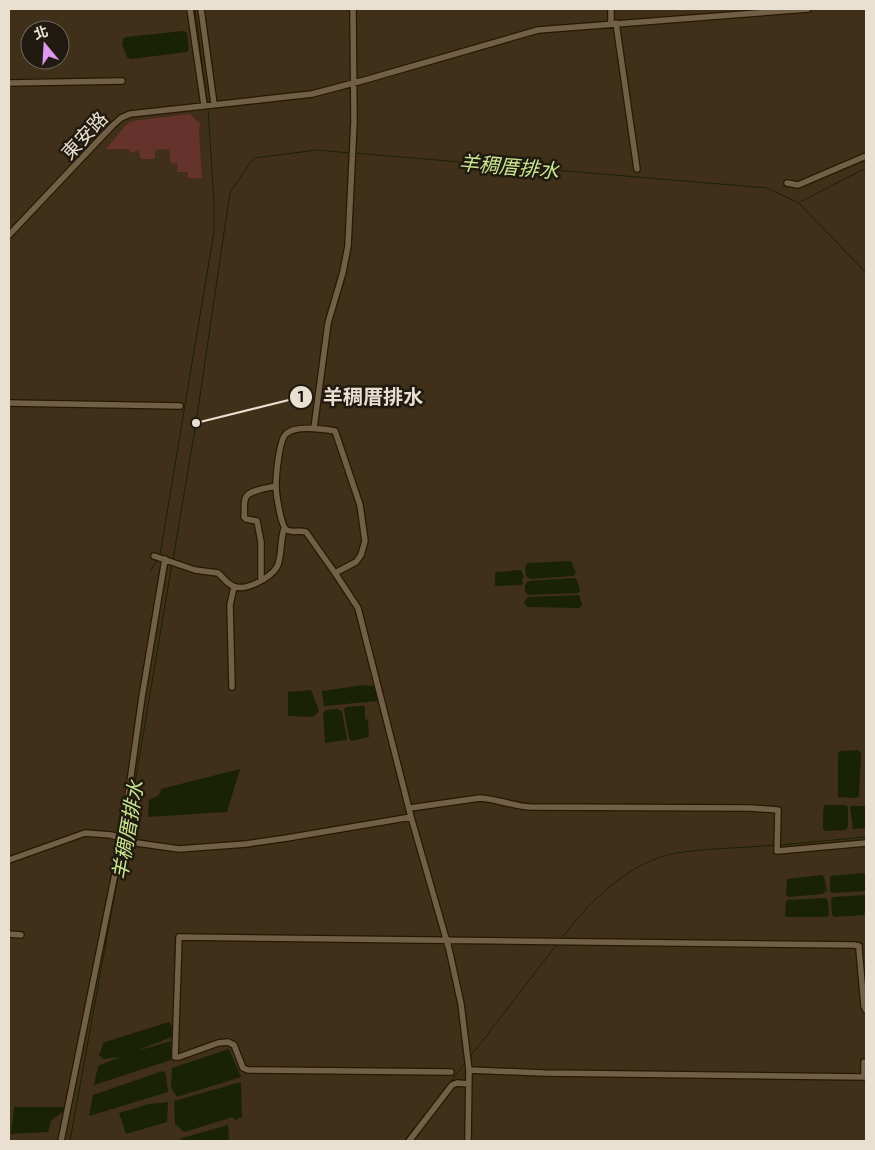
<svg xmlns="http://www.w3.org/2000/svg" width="875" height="1150" font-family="'Exo 2','Noto Sans TC',sans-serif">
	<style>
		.green { fill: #65332b }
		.water { fill: #192204 }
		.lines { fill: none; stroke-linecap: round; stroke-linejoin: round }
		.stream { stroke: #192204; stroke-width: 1 }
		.minor-casing { stroke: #261802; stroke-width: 8 }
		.minor { stroke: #716047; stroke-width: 5.5 }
		.labels { text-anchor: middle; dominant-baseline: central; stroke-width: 5; stroke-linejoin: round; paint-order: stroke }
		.street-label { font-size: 19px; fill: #eae0d2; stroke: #211a10 }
		.water-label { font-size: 20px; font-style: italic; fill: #c8e691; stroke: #211a10 }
		.leader { fill: none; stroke: #eae0d2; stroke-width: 2 }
		.callout-dot { fill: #eae0d2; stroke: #211a10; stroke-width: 2 }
		.mark-label { font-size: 15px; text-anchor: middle; font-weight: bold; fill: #111 }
		.callout-label { font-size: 20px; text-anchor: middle; font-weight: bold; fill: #eae0d2; stroke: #211a10; stroke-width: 5; stroke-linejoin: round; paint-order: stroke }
	</style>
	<rect width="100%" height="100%" fill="#403019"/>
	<path class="green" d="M190 114 200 124 199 132 202 178H188V172H177L178 164 171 163 169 149 155 150V159H141L138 150 132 153 128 149H106L126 125 132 121Z"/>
	<path class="water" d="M183 31 187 33 189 50 187 52 131 59 127 57 122 44 123 39 126 37Z
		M571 561 576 573 573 576 531 579 526 576 525 568 527 563Z
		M521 570 524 578H522L523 584 521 585 495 586V573L496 572Z
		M574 578 577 580 580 591 578 593 529 595 525 592V585L528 581Z
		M579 595 582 605 579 608 527 607 524 602 528 597Z
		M364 685 374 686 378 701 324 706 322 691Z
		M311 690 319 711 313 717 288 716V692Z
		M360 706H365V719L368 720 369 737 351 741 349 738 344 709 347 707Z
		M338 709 342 712 347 740 325 743 323 713 326 710Z
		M858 750 861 753 859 796 855 798 838 797V754L840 751Z
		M240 769 227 812 148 817 149 800 159 795 161 789Z
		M826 805H846L848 807V826L846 830 825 831 823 829V813L824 806Z
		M852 806H866V828L853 829 850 807Z
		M863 873 866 875V891L832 893 830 891V876Z
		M822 875 824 877 827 890 823 894 789 897 786 895 787 879Z
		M865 895 866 909 864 915 834 917 832 915 831 899 833 897Z
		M826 898 828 901 829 915 826 917H787L785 916 786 902 788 900Z
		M169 1022 173 1028 172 1037 141 1049 140 1050 171 1041V1060L94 1085 98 1066 120 1057 103 1059 99 1055 103 1045 102 1043Z
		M229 1049 241 1077 177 1097 171 1087 172 1068Z
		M163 1071 166 1074 168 1092 89 1116 93 1095Z
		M241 1082 242 1117 235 1120 233 1117 184 1132 175 1124 174 1101Z
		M168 1102 167 1122 126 1134 119 1113 149 1104Z
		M14 1107H64L66 1109 51 1121 48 1132 11 1134Z
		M228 1125 229 1141H178L182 1138Z"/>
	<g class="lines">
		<path class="stream" d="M195 9 207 102
			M354 153 767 188 799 203 866 273
			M800 202 866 168
			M160 555 214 232V200L208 109
			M173 560 196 423 230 192 254 158 317 150 350 153
			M151 570 157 560
			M126 836 172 564
			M780 845 866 837
			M560 940C588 903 629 861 677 853 709 848 743 848 776 845
			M470 1057 558 943
			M70 1141 124 843
			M404 1141 466 1062"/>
		<defs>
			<path id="minor" d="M190 9 204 105
				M201 9 214 104
				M611 9V24
				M616 23 637 169
				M9 83 122 81
				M787 183 798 185 866 156
				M9 235 112 126 121 118 130 114 312 94 365 80 538 30 808 9
				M9 403 180 406
				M314 428 328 323 343 272 348 246 354 122 353 9
				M154 556 195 570 218 573C223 577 226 583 233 586 245 592 270 578 277 567 282 558 280 540 284 529
				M335 573 356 562 361 555 365 541 360 505 335 431C323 429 295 425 286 434 279 440 276 476 276 486 276 493 281 528 287 530 292 533 300 530 306 532L335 573 358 608 411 817 449 949 461 1004 469 1070 468 1141
				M261 580V542L257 521 246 519 244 517C245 512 243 502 246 497 250 490 268 488 276 486
				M232 687 230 605 234 587
				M410 808 480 798C497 799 513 806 530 807L750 808 778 810 777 851 866 843
				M9 860 85 833 111 835 137 843 179 849 246 844 287 838 411 817
				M9 934 21 935
				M469 1070 544 1073 864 1077V1062H866
				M451 1072 248 1070 243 1068 234 1045 228 1042 218 1043 179 1057H175L179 937 854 945 859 946V949L864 1006 866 1010
				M61 1141 122 839 142 697 165 559
				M409 1141 452 1085 457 1083 469 1084"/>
		</defs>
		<use href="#minor" class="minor-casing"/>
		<use href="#minor" class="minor"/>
	</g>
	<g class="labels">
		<g class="street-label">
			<text transform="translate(84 135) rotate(-47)">東安路</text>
		</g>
		<g class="water-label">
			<text transform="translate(509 166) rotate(5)">羊稠厝排水</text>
			<text transform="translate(127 830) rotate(-80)">羊稠厝排水</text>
		</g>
	</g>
	<path class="leader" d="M196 423L301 397"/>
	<g class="callout-dot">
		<circle cx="196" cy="423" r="5"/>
		<circle cx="301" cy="397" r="12"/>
	</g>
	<g class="mark-label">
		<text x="301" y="402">1</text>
	</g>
	<g class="callout-label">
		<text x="373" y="404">羊稠厝排水</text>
	</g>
	<rect width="875" height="1150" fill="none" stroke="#eae0d2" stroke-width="20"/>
	<g transform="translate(45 45) rotate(342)"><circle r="24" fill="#211a10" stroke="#71695e"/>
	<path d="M0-4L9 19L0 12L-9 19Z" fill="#de98f2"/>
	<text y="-8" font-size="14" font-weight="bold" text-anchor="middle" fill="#eae0d2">北</text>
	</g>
</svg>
